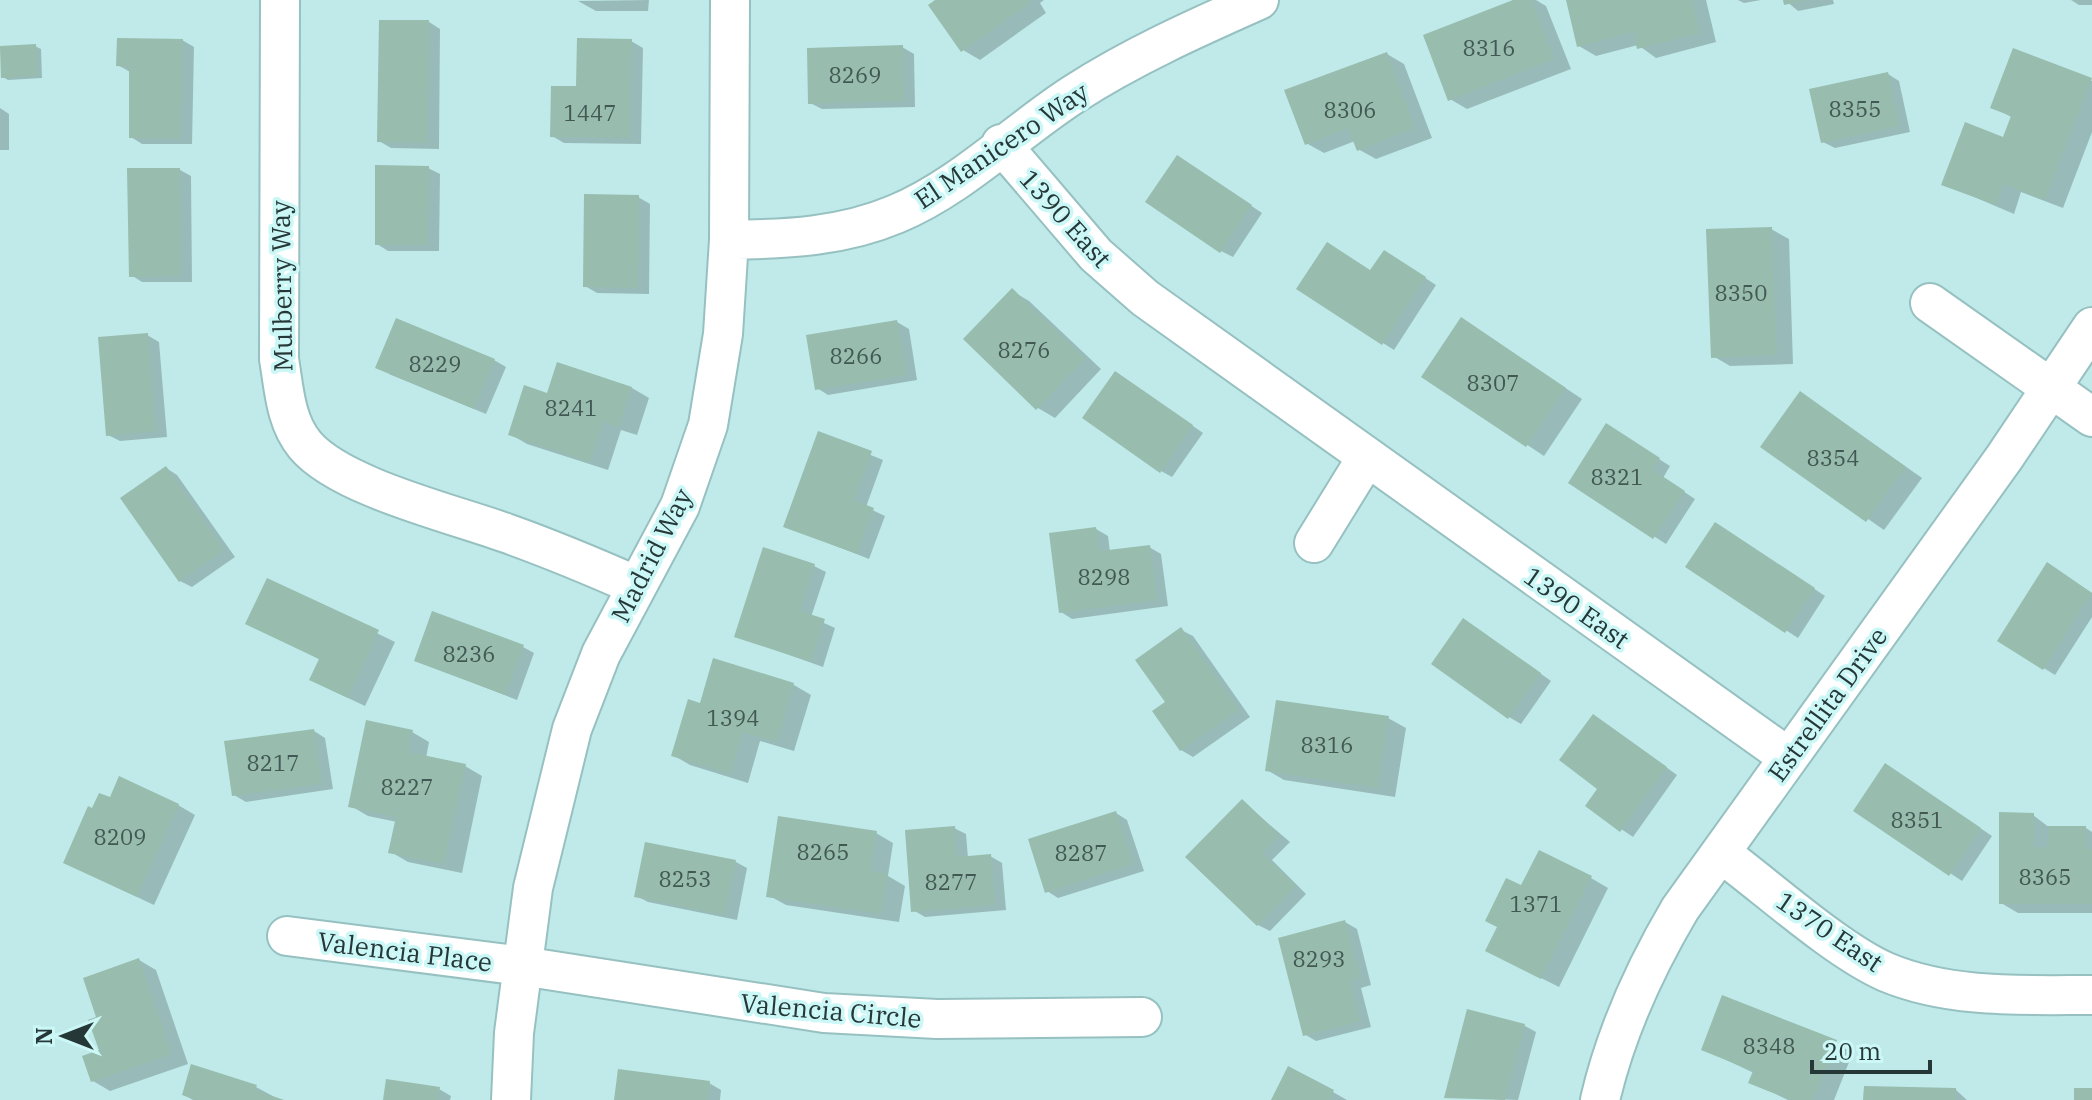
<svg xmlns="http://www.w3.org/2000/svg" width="2092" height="1100" font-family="'IBM Plex Serif',serif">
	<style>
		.shadow { fill: #0003 }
		.building { fill: #98bcad }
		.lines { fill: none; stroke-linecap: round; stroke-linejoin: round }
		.street-casing { stroke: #97c1c1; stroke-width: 42 }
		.street { stroke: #fff; stroke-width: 38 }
		.labels { text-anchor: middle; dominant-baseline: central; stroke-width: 7; stroke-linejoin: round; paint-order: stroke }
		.number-label { font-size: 22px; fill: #425854 }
		.street-label { font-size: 26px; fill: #263737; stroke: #cbf7f7 }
	</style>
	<rect width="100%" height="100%" fill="#bfeae9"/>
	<path class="shadow" d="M649 0 648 11H596L578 1Z
		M939 0H1044L1040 3 1046 13 980 60 963 50Z
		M1519 0H1536L1546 6 1571 69 1467 109 1450 99Z
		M1568 0H1706L1716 42 1656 58 1638 45 1596 56 1579 46Z
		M1738 0H1761L1744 3Z
		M1785 0H1833L1834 4 1798 11Z
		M2071 0H2092V5H2079Z
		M429 22 440 29 439 149 391 148 379 141Z
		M182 40 194 47 192 144H142L131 137 130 72 118 65Z
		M631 41 643 48 641 144 564 143 552 136 578 88Z
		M35 46 41 49 42 78 8 80 3 77Z
		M902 47 914 54 915 107 822 109 810 103Z
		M2014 50 2092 81V132L2063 208 2021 192 2014 214 1944 184 2004 140 2013 118 1993 107Z
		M1387 54 1404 64 1432 138 1376 159 1358 149 1355 141 1324 153 1306 143Z
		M1888 74 1899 81 1910 132 1835 148 1823 142Z
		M0 108 9 114V150H0Z
		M1189 164 1262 213 1233 257 1221 251Z
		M428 168 440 174 439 251H388L377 244Z
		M180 170 191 176 192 282H142L131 275Z
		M638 197 650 204 649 294 597 293 585 286Z
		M1771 229 1789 239 1793 364 1730 366 1713 356Z
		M1396 259 1436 285 1394 350 1383 343 1371 272Z
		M1012 291 1029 301 1101 369 1055 418 1038 408Z
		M897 322 909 329 917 380 828 395 817 388Z
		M1478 330 1582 399 1544 456 1424 377Z
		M147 335 159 342 167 437 120 441 108 435Z
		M494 360 506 367 486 414 389 374Z
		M1127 380 1203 433 1172 477 1161 471Z
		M632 388 649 398 637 435 621 430 608 470 527 444 510 434 548 395Z
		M1817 404 1922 478 1884 530 1763 446Z
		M1618 433 1670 466 1663 478 1695 499 1666 544 1570 482Z
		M819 434 883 460 866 507 885 516 869 559 786 526Z
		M166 468 177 475 235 557 192 587 180 581Z
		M1096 529 1108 536 1110 552 1149 547 1161 554 1168 606 1072 619 1061 612Z
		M1727 531 1825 596 1798 638 1688 566Z
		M2047 565 2092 593V617L2055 675 1999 640Z
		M814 566 826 572 811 617 835 628 823 667 736 636Z
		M268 580 395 642 365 706 329 689 321 660 247 623Z
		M1475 627 1551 681 1521 724 1509 717Z
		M1181 630 1193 636 1250 717 1193 757 1181 750 1168 702Z
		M523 647 534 653 517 700 416 660Z
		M714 661 794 685 811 695 794 751 760 741 748 783 690 765 673 755 701 705Z
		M1388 718 1406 728 1395 797 1284 780 1267 770Z
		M1605 723 1677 775 1633 837 1587 806 1600 788Z
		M314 731 325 738 333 789 246 802 234 795Z
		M412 732 429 742 426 758 465 766 482 776 462 873 408 862 391 852 397 822 368 816 351 806Z
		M1897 772 1992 836 1962 881 1856 811Z
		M111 800 178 805 195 815 154 905 65 863 93 811Z
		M1242 801 1290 842 1272 860 1306 894 1270 931 1258 925Z
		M1116 813 1127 820 1144 871 1058 898 1047 891Z
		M2033 815 2050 828H2086L2092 832V913H2018L2001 903Z
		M954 828 966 834 968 858 990 856 1002 863 1006 910 925 917 913 910Z
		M876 833 893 843 888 876 905 886 899 922 786 905 768 895Z
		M646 844 736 862 747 868 737 920 648 902 637 896Z
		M1591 878 1608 888 1559 987 1505 960 1522 888Z
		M1345 922 1357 929 1371 985 1361 988 1371 1027 1316 1041 1304 1034Z
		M139 960 156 970 188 1064 110 1091 93 1081 102 1051 98 1018Z
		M1724 997 1853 1052 1834 1100H1788L1751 1082 1754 1073 1703 1049Z
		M1469 1011 1525 1026 1536 1032 1518 1100 1446 1097Z
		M192 1067 256 1087 280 1100H193L184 1095Z
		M1289 1069 1333 1092 1347 1100H1273Z
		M709 1083 721 1090 720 1100H616Z
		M439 1089 451 1096 450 1100H385Z
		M1956 1090 1967 1100H1865Z"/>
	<path class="building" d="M935 0H1029L1030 3 961 52 928 5Z
		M1513 0H1532L1554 59 1448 101 1423 35Z
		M1566 0H1692L1700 33 1637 49 1633 32 1577 47Z
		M1783 0H1804V1L1784 5Z
		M379 20H429L428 143 377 142Z
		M117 38 183 39 181 139 129 138V67L116 66Z
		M577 38 632 39 630 138 550 137 551 86H576Z
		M36 44 37 76 1 78 0 46Z
		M903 45 904 101 808 104 807 48Z
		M2013 48 2092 78 2045 200 2004 184 1996 205 1941 185 1965 122 2003 137 2011 116 1990 108Z
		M1387 52 1415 128 1357 151 1348 128 1305 145 1284 90Z
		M1888 72 1900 126 1821 143 1809 89Z
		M1177 155 1252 205 1220 253 1145 202Z
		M375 165 429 166 428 245H375Z
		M127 168H180L181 276 129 277Z
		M584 194 639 195 638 288 583 287Z
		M1772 227 1777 355 1711 358 1706 229Z
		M1327 242 1370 270 1384 250 1426 277 1382 345 1296 289Z
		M1012 288 1085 359 1036 410 963 339Z
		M1461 317 1566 388 1526 447 1421 377Z
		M396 318 495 359 474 409 375 368Z
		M897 320 907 375 815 390 806 335Z
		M148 333 156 431 106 436 98 337Z
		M557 362 632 387 619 427 603 422 590 462 508 435 524 385 547 393Z
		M1115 371 1193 425 1160 473 1082 418Z
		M1800 391 1906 467 1866 522 1760 447Z
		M1606 423 1660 458 1653 470 1685 491 1653 539 1568 483Z
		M818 431 872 451 854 500 874 508 857 554 783 527Z
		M166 466 224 550 179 582 120 498Z
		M1715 522 1815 588 1785 633 1685 567Z
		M1096 527 1100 551 1150 545 1157 600 1059 613 1049 533Z
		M763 547 815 564 800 611 825 619 811 662 734 637Z
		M2047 562 2092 593 2043 670 1997 641Z
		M267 578 379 630 348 698 309 680 319 659 245 624Z
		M432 611 524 645 505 695 414 661Z
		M1463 618 1541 673 1508 719 1431 664Z
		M1181 627 1239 710 1180 751 1152 711 1165 702 1135 660Z
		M713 658 794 683 777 742 743 732 731 774 671 756 688 699 700 703Z
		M1276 700 1389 716 1378 788 1265 771Z
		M1593 714 1667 767 1620 832 1585 806 1597 789 1559 760Z
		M366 720 413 730 408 752 466 764 444 864 388 853 396 817 348 807Z
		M314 729 322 784 232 796 224 741Z
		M1885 763 1981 828 1949 876 1853 811Z
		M119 776 179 804 137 897 63 863 88 806 92 808 99 793 110 797Z
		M1242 799 1280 835 1262 853 1296 886 1257 926 1185 857Z
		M1116 811 1133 864 1045 893 1028 839Z
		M1999 812 2034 813V847H2048V826H2086V849H2092V904H1999Z
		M778 816 877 831 871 871 888 874 882 914 766 897Z
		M955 826 957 857 991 854 995 905 911 912 905 830Z
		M645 842 736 860 725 915 634 897Z
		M1539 850 1592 876 1541 979 1485 951 1497 927 1485 921 1506 878 1521 885Z
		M1345 920 1361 978 1350 981 1360 1021 1303 1036 1278 938Z
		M139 958 172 1054 91 1082 82 1056 99 1050 88 1020 96 1017 83 978Z
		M1722 995 1837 1040 1813 1100H1791L1748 1083 1753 1071 1701 1050Z
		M1467 1009 1525 1024 1505 1100 1444 1098Z
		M191 1064 257 1085 255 1090 284 1100H196L182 1095Z
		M1288 1066 1334 1090 1329 1100H1271Z
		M618 1069 710 1081 708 1100H614Z
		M386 1079 440 1087 438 1100H383Z
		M1864 1086 1956 1088V1100H1863Z
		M2074 1088H2092V1100H2074Z"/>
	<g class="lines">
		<defs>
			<path id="street" d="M280 0 279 359C284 388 285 421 305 445 340 487 454 514 506 533 551 549 594 567 637 586
				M1001 144 1096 255 1145 298 1788 757
				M729 240C786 239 842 237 896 214 961 187 1015 132 1074 94 1131 57 1196 28 1259 0
				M1930 303 2092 417
				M1314 543 1367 457
				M1722 854C1768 888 1836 950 1886 972 1950 999 2025 995 2092 995
				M287 936 522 966 824 1013 937 1019 1142 1017
				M511 1100 514 1033 533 888 572 729 601 654 680 506 708 425 723 334 729 240 730 0
				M1600 1100C1616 1031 1644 970 1680 909L2004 458 2092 327"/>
		</defs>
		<use href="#street" class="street-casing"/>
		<use href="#street" class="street"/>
	</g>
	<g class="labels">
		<g class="number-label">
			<text x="1489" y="47">8316</text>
			<text x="855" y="74">8269</text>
			<text x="1855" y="108">8355</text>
			<text x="1350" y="109">8306</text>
			<text x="590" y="112">1447</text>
			<text x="1741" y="292">8350</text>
			<text x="1024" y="349">8276</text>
			<text x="856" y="355">8266</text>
			<text x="435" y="363">8229</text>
			<text x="1493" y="382">8307</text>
			<text x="571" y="407">8241</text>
			<text x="1833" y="457">8354</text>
			<text x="1617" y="476">8321</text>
			<text x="1104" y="576">8298</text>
			<text x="469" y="653">8236</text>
			<text x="733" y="717">1394</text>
			<text x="1327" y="744">8316</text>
			<text x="273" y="762">8217</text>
			<text x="407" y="786">8227</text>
			<text x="1917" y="819">8351</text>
			<text x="120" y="836">8209</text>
			<text x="823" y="851">8265</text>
			<text x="1081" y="852">8287</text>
			<text x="2045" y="876">8365</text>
			<text x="685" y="878">8253</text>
			<text x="951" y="881">8277</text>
			<text x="1536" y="903">1371</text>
			<text x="1319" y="958">8293</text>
			<text x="1769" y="1045">8348</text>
		</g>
		<g class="street-label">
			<text transform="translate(1001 145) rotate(-34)">El Manicero Way</text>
			<text transform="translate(1066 218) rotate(48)">1390 East</text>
			<text transform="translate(281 286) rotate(-91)">Mulberry Way</text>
			<text transform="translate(651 555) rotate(-63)">Madrid Way</text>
			<text transform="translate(1577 607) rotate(35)">1390 East</text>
			<text transform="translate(1827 704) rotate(-54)">Estrellita Drive</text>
			<text transform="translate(1830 931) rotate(34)">1370 East</text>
			<text transform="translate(405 951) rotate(7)">Valencia Place</text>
			<text transform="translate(831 1010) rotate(5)">Valencia Circle</text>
		</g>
	</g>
	<g transform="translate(64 1036) rotate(270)" stroke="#cbf7f7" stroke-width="6" paint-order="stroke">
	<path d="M0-6L14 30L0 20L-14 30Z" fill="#263737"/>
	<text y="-12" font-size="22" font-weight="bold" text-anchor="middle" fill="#263737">N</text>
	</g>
	<path d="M1812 1060v12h118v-12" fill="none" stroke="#263737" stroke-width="4"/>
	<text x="1824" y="1060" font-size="24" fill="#263737" stroke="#cbf7f7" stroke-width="6" paint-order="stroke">20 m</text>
</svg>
